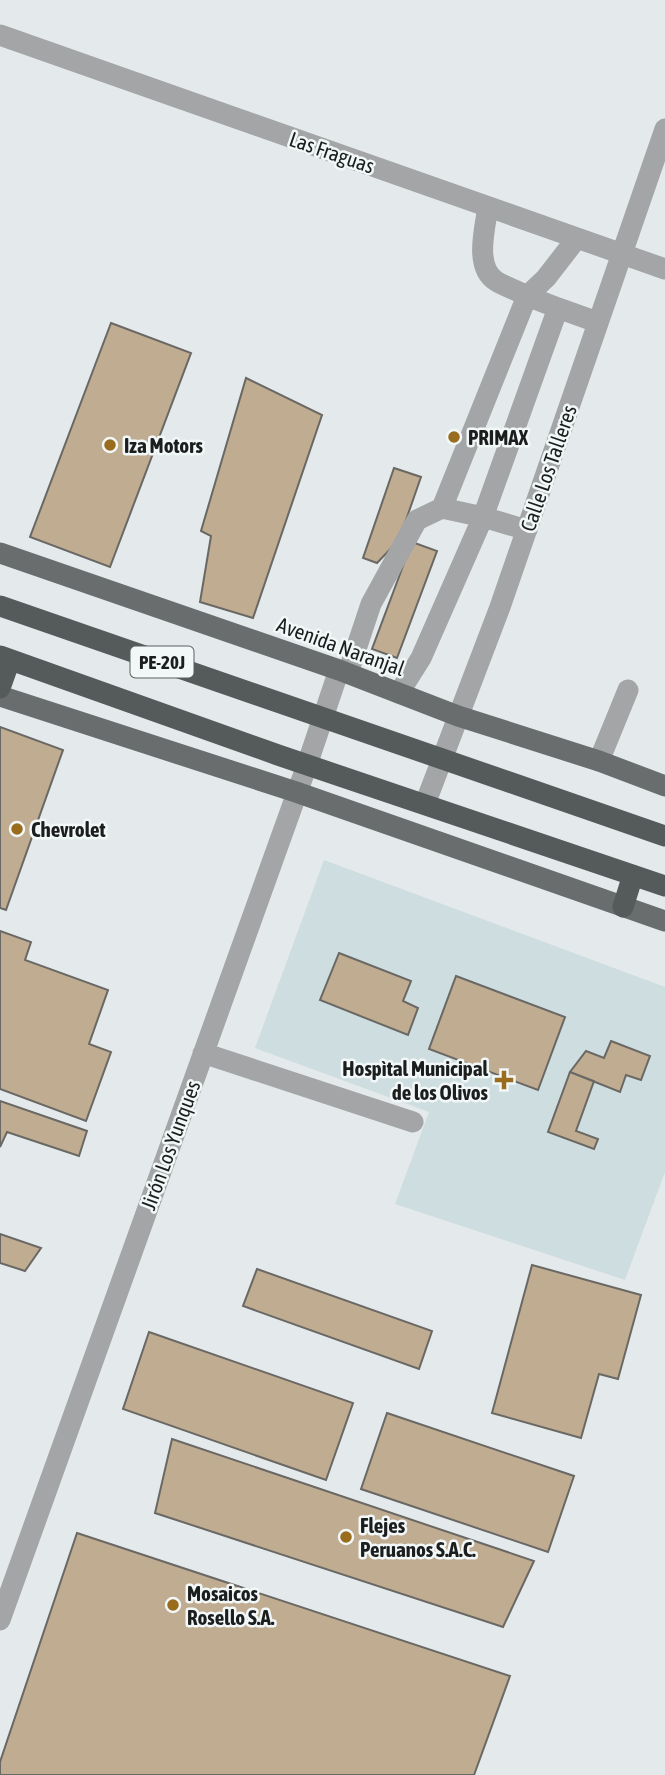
<svg xmlns="http://www.w3.org/2000/svg" width="665" height="1775" font-family="'Asap Condensed',sans-serif">
	<style>
		.built { fill: #cedddf }
		.building { fill: #bfac91; stroke: #6a6864; stroke-width: 2 }
		.lines { fill: none; stroke-linecap: round; stroke-linejoin: round }
		.minor { stroke: #a3a5a6; stroke-width: 21 }
		.major { stroke: #696d6e; stroke-width: 21 }
		.highway { stroke: #555a5a; stroke-width: 21 }
		.poi-dot { fill: #9a6c1d; stroke: #f2f7f8; stroke-width: 2.5 }
		.labels { text-anchor: middle; dominant-baseline: central; stroke-width: 5; stroke-linejoin: round; paint-order: stroke }
		.shield { fill: #f2f7f8; stroke: #5c5f5f; stroke-width: 2 }
		.shield-label { font-size: 19px; font-weight: bold; fill: #1c1e1e }
		.street-label { font-size: 21px; fill: #1c1e1e; stroke: #f2f7f8 }
		.poi-label { font-size: 21px; font-weight: bold; fill: #1c1e1e; stroke: #f2f7f8; text-anchor: start }
	</style>
	<rect width="100%" height="100%" fill="#e4eaeb"/>
	<path class="built" d="M324 860 665 987V1172L625 1280 395 1204 429 1112 255 1048Z"/>
	<path class="building" d="M111 323 191 353 110 567 30 537Z
		M246 378 322 415 253 618 200 602 211 536 201 531Z
		M394 468 421 477 399 540 377 563 363 558Z
		M412 542 437 551 397 658 372 649Z
		M0 727 63 750 6 910 0 908Z
		M0 931 31 942 25 960 108 990 89 1044 111 1052 86 1121 0 1089Z
		M339 953 411 981 403 1001 418 1008 408 1035 320 1000Z
		M456 976 565 1017 538 1090 429 1049Z
		M611 1041 650 1056 641 1080 626 1075 620 1092 570 1072 586 1051 604 1058Z
		M570 1072 594 1081 576 1131 598 1139 594 1149 548 1132Z
		M0 1101 87 1131 79 1156 7 1132 0 1147Z
		M0 1234 41 1248 25 1271 0 1263Z
		M532 1265 641 1295 618 1379 599 1374 581 1438 492 1413Z
		M257 1269 432 1331 419 1369 243 1306Z
		M149 1332 353 1403 326 1480 123 1409Z
		M387 1413 574 1476 548 1552 361 1489Z
		M172 1439 534 1561 503 1627 155 1513Z
		M77 1533 510 1676 474 1775H0V1762Z"/>
	<g class="lines">
		<path class="minor" d="M0 35 665 269
			M488 207C485 228 474 267 496 281 505 287 517 290 527 296L546 278 577 238
			M442 508 527 296 558 308
			M348 673 371 604 417 520 442 508 483 517 558 308 597 322
			M399 693 421 658 483 517 527 530
			M599 761 628 690
			M425 804 500 607 665 129
			M203 1053 413 1122
			M0 1620 307 765 339 670"/>
		<path class="major" d="M0 553 339 670 458 716 599 761 665 786
			M0 696 296 792 665 921"/>
		<path class="highway" d="M0 606 665 836
			M0 656 278 755 665 886
			M0 688 10 660
			M623 907 633 875"/>
	</g>
	<g class="poi-dot">
		<circle cx="454" cy="437" r="7"/>
		<circle cx="110" cy="445" r="7"/>
		<circle cx="17" cy="829" r="7"/>
		<path d="M500.5 1069.5h7v7h7v7h-7v7h-7v-7h-7v-7h7z"/>
		<circle cx="346" cy="1537" r="7"/>
		<circle cx="173" cy="1605" r="7"/>
	</g>
	<g class="labels">
		<rect class="shield" x="130.5" y="646.5" width="63" height="31" rx="5"/>
		<g class="shield-label">
			<text x="162" y="662">PE-20J</text>
		</g>
		<g class="street-label">
			<text transform="translate(332 152) rotate(19)">Las Fraguas</text>
			<text transform="translate(548 468) rotate(-71)">Calle Los Talleres</text>
			<text transform="translate(341 646) rotate(20)">Avenida Naranjal</text>
			<text transform="translate(170 1145) rotate(-70)">Jirón Los Yunques</text>
		</g>
		<g class="poi-label">
			<text x="468" y="437">PRIMAX</text>
			<text x="124" y="445">Iza Motors</text>
			<text x="31" y="829">Chevrolet</text>
			<text x="488" y="1068" text-anchor="end">Hospìtal Municipal<tspan x="488" dy="24">de los Olivos</tspan></text>
			<text x="360" y="1525">Flejes<tspan x="360" dy="24">Peruanos S.A.C.</tspan></text>
			<text x="187" y="1593">Mosaicos<tspan x="187" dy="24">Rosello S.A.</tspan></text>
		</g>
	</g>
</svg>
